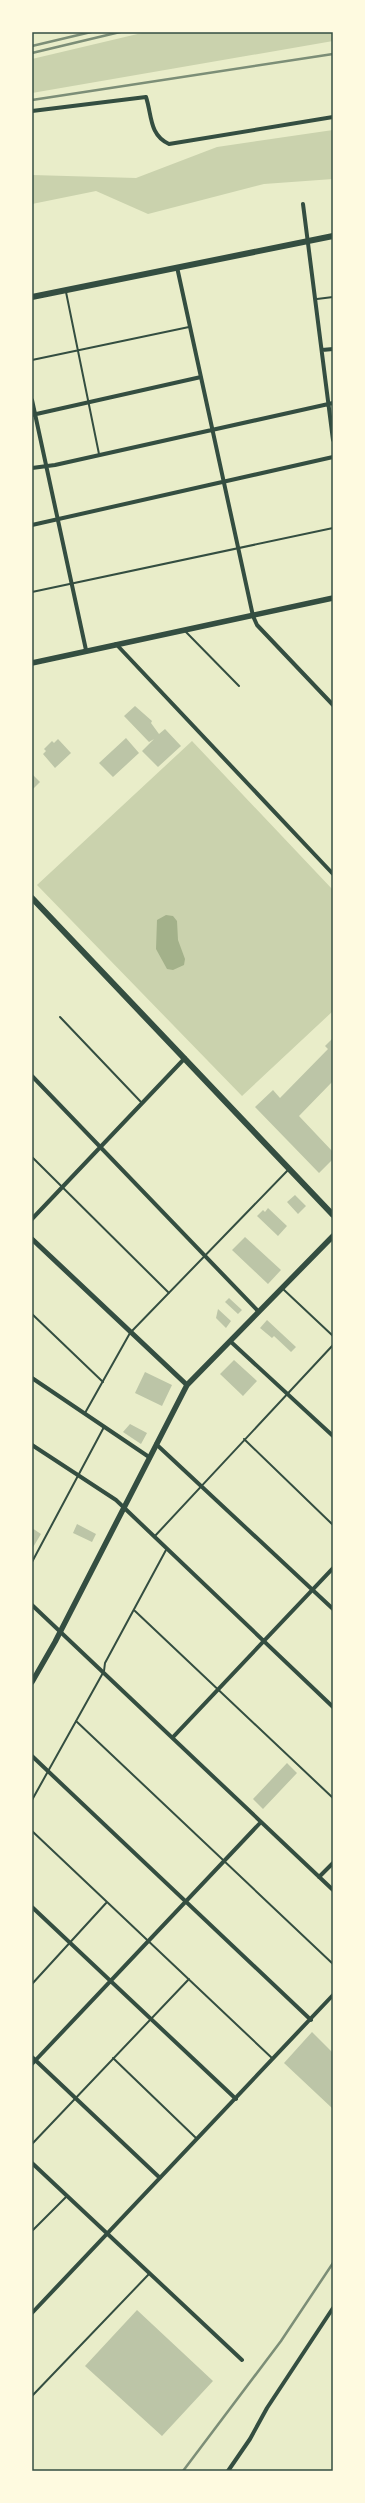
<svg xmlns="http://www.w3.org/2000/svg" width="365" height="2503" font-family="'Public Sans',sans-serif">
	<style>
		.green { fill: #cad2ad }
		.water { fill: #a3b18a }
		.building { fill: #bcc5a7 }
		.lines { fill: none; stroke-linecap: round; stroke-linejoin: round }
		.service { stroke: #344e41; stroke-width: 2 }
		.minor { stroke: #344e41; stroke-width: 4 }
		.tertiary { stroke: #344e41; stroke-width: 5 }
		.secondary { stroke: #344e41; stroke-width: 5.5 }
		.primary { stroke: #344e41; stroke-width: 6 }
		.rail { stroke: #7c8e77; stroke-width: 2.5 }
		.neatline { fill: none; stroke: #344e41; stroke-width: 1.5 }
	</style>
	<rect width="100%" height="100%" fill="#e9edc9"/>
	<path class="green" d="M146 32H333V41L32 93V59Z
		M333 130V179L264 184 148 214 96 191 32 204V175L136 178 217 147Z
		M192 741 333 890V1011L242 1096 37 885Z"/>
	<path class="water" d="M166 915 173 916 177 921 178 940 185 959 184 965 173 970 167 969 156 949 157 920Z"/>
	<path class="building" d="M135 706 152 721 151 723 159 734 165 729 181 746 158 767 142 751 154 739 149 742 124 716Z
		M126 738 139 753 113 777 99 763Z
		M58 739 71 753 55 768 43 754 46 751 44 749 52 741 54 743Z
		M32 774 40 782 32 790Z
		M333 1038V1081L299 1116 333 1152V1159L319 1173 255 1107 273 1090 280 1098 328 1049 325 1046Z
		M295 1195 306 1206 298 1214 287 1202Z
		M268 1208 287 1226 278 1236 257 1216 263 1210 265 1212Z
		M245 1237 281 1270 268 1284 232 1250Z
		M229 1298 242 1310 238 1314 225 1302Z
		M218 1309 231 1321 226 1328 216 1318Z
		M267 1320 296 1347 291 1352 274 1336 272 1338 260 1328Z
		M234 1360 257 1381 243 1396 220 1374Z
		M145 1372 172 1385 162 1406 135 1393Z
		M130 1424 147 1433 141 1444 123 1432Z
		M77 1524 96 1534 92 1542 73 1533Z
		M32 1528 41 1534 32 1549Z
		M287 1763 297 1773 263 1809 253 1799Z
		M312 2032 333 2053V2109L284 2063Z
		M137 2310 213 2381 162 2436 85 2366Z"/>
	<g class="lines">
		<path class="service" d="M66 292 99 454
			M317 299 333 297
			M32 360 189 327
			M32 592 333 528
			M185 631 239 686
			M60 1017 141 1102
			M32 1157 169 1293
			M283 1289 333 1336
			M32 1314 103 1382
			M85 1413 130 1333 289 1169
			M244 1439 333 1525
			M154 1537 333 1345
			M32 1562 104 1427
			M135 1611 333 1798
			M76 1721 333 1964
			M32 1800 104 1671 105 1663 166 1550
			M32 1831 273 2059
			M32 1984 107 1902
			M113 2058 196 2138
			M32 2144 189 1979
			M33 2230 67 2196
			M32 2396 149 2274"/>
		<path class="minor" d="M32 111 146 97C152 115 149 135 169 144L333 117
			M303 204 333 440
			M177 267 253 616 257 625 333 705
			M322 350 333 349
			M32 400 86 650
			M32 415 201 377
			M32 468 55 465 333 403
			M32 525 333 457
			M116 644 333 874
			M32 1076 258 1311
			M32 1219 185 1058
			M230 1341 333 1436
			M32 1378 149 1457
			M156 1444 333 1609
			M32 1445 116 1500 333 1707
			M32 1605 333 1890
			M173 1737 333 1568
			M32 1756 311 2020
			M319 1877 333 1863
			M32 1907 236 2099
			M32 2057 160 2178
			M32 2064 261 1822
			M32 2163 242 2360
			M32 2313 333 1995
			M228 2471 250 2439 267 2408 333 2308"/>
		<path class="tertiary" d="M32 1239 187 1385"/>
		<path class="secondary" d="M32 663 333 598
			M32 1682 55 1642 187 1385 333 1236"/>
		<path class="primary" d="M32 297 333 236
			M32 898 333 1215"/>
		<path class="rail" d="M32 46 91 32
			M32 53 120 32
			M32 100 333 54
			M183 2471 281 2341 333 2263"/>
	</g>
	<rect width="365" height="2503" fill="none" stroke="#fefae0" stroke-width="66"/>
	<rect x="33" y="33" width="299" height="2437" class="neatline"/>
</svg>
